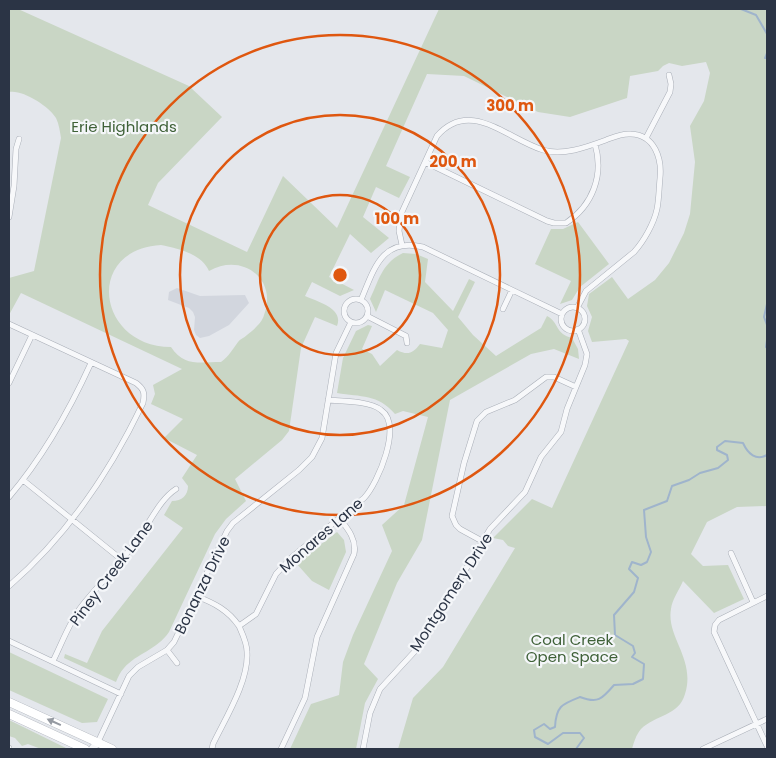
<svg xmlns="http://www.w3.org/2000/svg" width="776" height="758" font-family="Poppins,sans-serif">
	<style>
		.built { fill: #d2d6de }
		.green { fill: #c9d6c5; fill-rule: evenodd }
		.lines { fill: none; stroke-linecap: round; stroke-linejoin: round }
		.stream { stroke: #9fb4cc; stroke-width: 2 }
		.minor-casing { stroke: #a9aeb7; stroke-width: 6 }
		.tertiary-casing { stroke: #a9aeb7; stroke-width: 8 }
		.secondary-casing { stroke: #a9aeb7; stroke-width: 9 }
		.minor { stroke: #f7f8fa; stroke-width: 5 }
		.tertiary { stroke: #f7f8fa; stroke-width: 7 }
		.secondary { stroke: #fff; stroke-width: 8 }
		.oneway { fill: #959aa2 }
		.ring { fill: none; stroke: #df570f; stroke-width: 2.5 }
		.labels { text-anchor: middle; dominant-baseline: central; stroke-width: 4.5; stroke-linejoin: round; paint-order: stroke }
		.park-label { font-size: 15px; fill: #3f6138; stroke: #f4f6f9 }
		.street-label { font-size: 15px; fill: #2b3445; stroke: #f4f6f9 }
		.centre { fill: #df570f; stroke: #f4f6f9; stroke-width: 2.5 }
		.ring-label { font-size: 15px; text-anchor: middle; font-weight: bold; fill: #df570f; stroke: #f4f6f9; stroke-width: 4.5; stroke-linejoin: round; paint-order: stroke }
	</style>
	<rect width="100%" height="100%" fill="#e4e7ec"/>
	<path class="built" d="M177 288 200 296 245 295 249 303 229 325 209 336 200 338 196 335 194 330 195 317 193 312 189 308 168 300 169 292Z"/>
	<path class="green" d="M9 9H18L189 86 222 117 158 183 148 205 247 252 283 176 337 228 439 9H767V506L737 507 707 522 691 554 703 566 728 565 744 599 714 613 683 581C679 590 672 600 671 609 666 637 696 659 685 694 679 716 655 715 641 729 636 735 634 742 632 749H398L413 698 443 667 515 548 508 546 503 540 493 538 532 499 552 508 629 341 626 339 592 342 588 331 592 317 587 306 589 294 612 277 628 299 655 280 669 263 684 233 690 214 695 162 690 126 704 101 710 73 706 62 682 66 669 63 663 66 658 71 630 76 627 98 570 117 538 112 464 76 427 74 386 166 410 177 399 198 376 187 363 217 389 238 371 253 350 234 329 277 354 290 340 296 312 282 305 296C318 302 344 308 337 326L315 317 301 348 289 431 282 440 235 479 246 501 226 519 215 534 169 632C157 650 137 653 124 668 120 672 118 677 116 682L64 658 65 654 87 663 102 631 183 528 164 515 172 501C182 501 188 495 188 486L182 478 197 455 164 438 183 419 151 404 155 394 153 385 182 369 21 293 9 315V278L34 271 61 138C60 132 59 124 56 118 49 106 22 89 9 92ZM161 245C177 248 202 254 209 271 242 252 278 279 264 315 262 323 253 330 247 335 244 338 240 339 238 342 232 350 229 356 221 362 200 362 184 367 171 347 98 347 83 250 161 245Z
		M578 222 609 264 580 287 572 300 560 304 571 281 535 264 551 229H563Z
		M403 253 416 254 428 259 425 282 453 311 469 279 475 282 458 317 473 335 496 356 541 328 547 316C560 323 554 333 572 338L578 349 579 359 554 349 531 354 450 400 422 540 397 583 364 664 378 679 365 703 356 749H290L311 704 339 695 343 662 353 635 392 551 382 525 404 505 428 417 403 411 395 414C378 394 361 397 337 393L343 358 356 331 368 325 372 326 362 349 372 354 380 366 397 350C408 356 413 353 420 344L442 348 448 330 433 313 385 290 376 312 370 299C379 280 382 263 403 253Z
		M337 532 344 540 346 552 329 590 312 581 296 563Z
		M9 652 108 699 97 722 82 723 9 690Z
		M9 720 68 749H41L28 744 22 746 15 738 9 736Z"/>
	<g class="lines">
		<path class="stream" d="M741 9 756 15 767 34
			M767 53 765 58H767
			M767 269V271
			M767 304 764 317 767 325
			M767 340 766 347 767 348
			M576 749 584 738 580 733H563L548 744 535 737 534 730 544 724 550 729 555 727C556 706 562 704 580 697 598 704 602 699 614 685L633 684 643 679 644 664 632 657 635 653 633 646 615 635 614 615 634 592 638 578 629 569 632 562 641 565 647 562 651 552 646 537 644 510 667 501 672 486 689 480 700 473 718 468 728 460 727 455 717 450V447L725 441 743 443C748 454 756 461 767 455"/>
		<defs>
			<path id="minor" d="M646 138 670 92 671 84 669 75
				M425 162 547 221 554 223H566C593 205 604 175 595 144
				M9 217 14 186 16 149 19 139
				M402 245 399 231 401 214 437 136C470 98 507 139 543 150 563 156 587 147 606 140 614 137 622 133 631 134 655 135 662 159 660 178 659 188 659 199 657 209 654 223 644 241 634 252L586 291 577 308
				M344 311a12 12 0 1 1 24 0a12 12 0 1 1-24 0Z
				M361 300C374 269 382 237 423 247L562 314
				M561 319a12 12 0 1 1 24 0a12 12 0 1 1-24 0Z
				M503 309 512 290
				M367 316 406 336 407 343
				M9 324 136 383C144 389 145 393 143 403 110 472 67 536 9 586
				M9 383 32 335
				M23 480 122 560
				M9 497C44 456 69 411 91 363
				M482 541 460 529 456 525 452 516 464 463 477 421 486 412 515 400 546 377H554L576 387
				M731 553 753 602
				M196 596C214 603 228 610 239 626L256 614 276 574 292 557 364 498C378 483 403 425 381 410 370 401 342 401 328 400
				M767 596 719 620 715 625 714 632 767 746
				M9 641 121 694
				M167 650 177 663
				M53 661C62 643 69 623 81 607 99 584 120 564 137 540 150 523 159 500 176 489
				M98 742 129 676 138 667 167 650 174 642 227 531 233 523 299 470 312 457 322 438 336 353 351 322
				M9 748V749
				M212 749 213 744C225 719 249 681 247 652 247 643 243 635 239 626
				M281 749 305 698 317 637 354 554C357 540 348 529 340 519
				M363 749 370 713 380 689 416 650 427 634 490 529 525 492 541 457 561 432 567 409 585 365 587 354 578 329
				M703 749 767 719"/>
			<path id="tertiary" d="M92 749 98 742"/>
			<path id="secondary" d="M9 702 112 749
				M9 714 85 749"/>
		</defs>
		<use href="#minor" class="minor-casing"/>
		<use href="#tertiary" class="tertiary-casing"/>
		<use href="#secondary" class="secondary-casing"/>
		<use href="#minor" class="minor"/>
		<use href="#tertiary" class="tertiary"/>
		<use href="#secondary" class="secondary"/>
	</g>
	<defs><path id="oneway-solid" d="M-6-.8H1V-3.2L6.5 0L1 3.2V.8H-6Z" transform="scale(1.25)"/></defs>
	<use class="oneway" href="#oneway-solid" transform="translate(54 722) rotate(-156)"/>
	<g class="ring">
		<circle cx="340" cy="275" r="80"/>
		<circle cx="340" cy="275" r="160"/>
		<circle cx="340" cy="275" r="240"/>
	</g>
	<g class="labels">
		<g class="park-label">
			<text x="124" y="126">Erie Highlands</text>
			<text x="572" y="639">Coal Creek<tspan x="572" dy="17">Open Space</tspan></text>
		</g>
		<g class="street-label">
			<text transform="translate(321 535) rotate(-41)">Monares Lane</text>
			<text transform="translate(111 573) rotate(-53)">Piney Creek Lane</text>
			<text transform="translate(202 585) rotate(-64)">Bonanza Drive</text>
			<text transform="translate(451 592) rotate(-57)">Montgomery Drive</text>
		</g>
	</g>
	<circle cx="340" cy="275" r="8" class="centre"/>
	<g class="ring-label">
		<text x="510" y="111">300 m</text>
		<text x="453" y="167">200 m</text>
		<text x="397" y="224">100 m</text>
	</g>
	<rect width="776" height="758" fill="none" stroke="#2b3445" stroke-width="20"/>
</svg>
